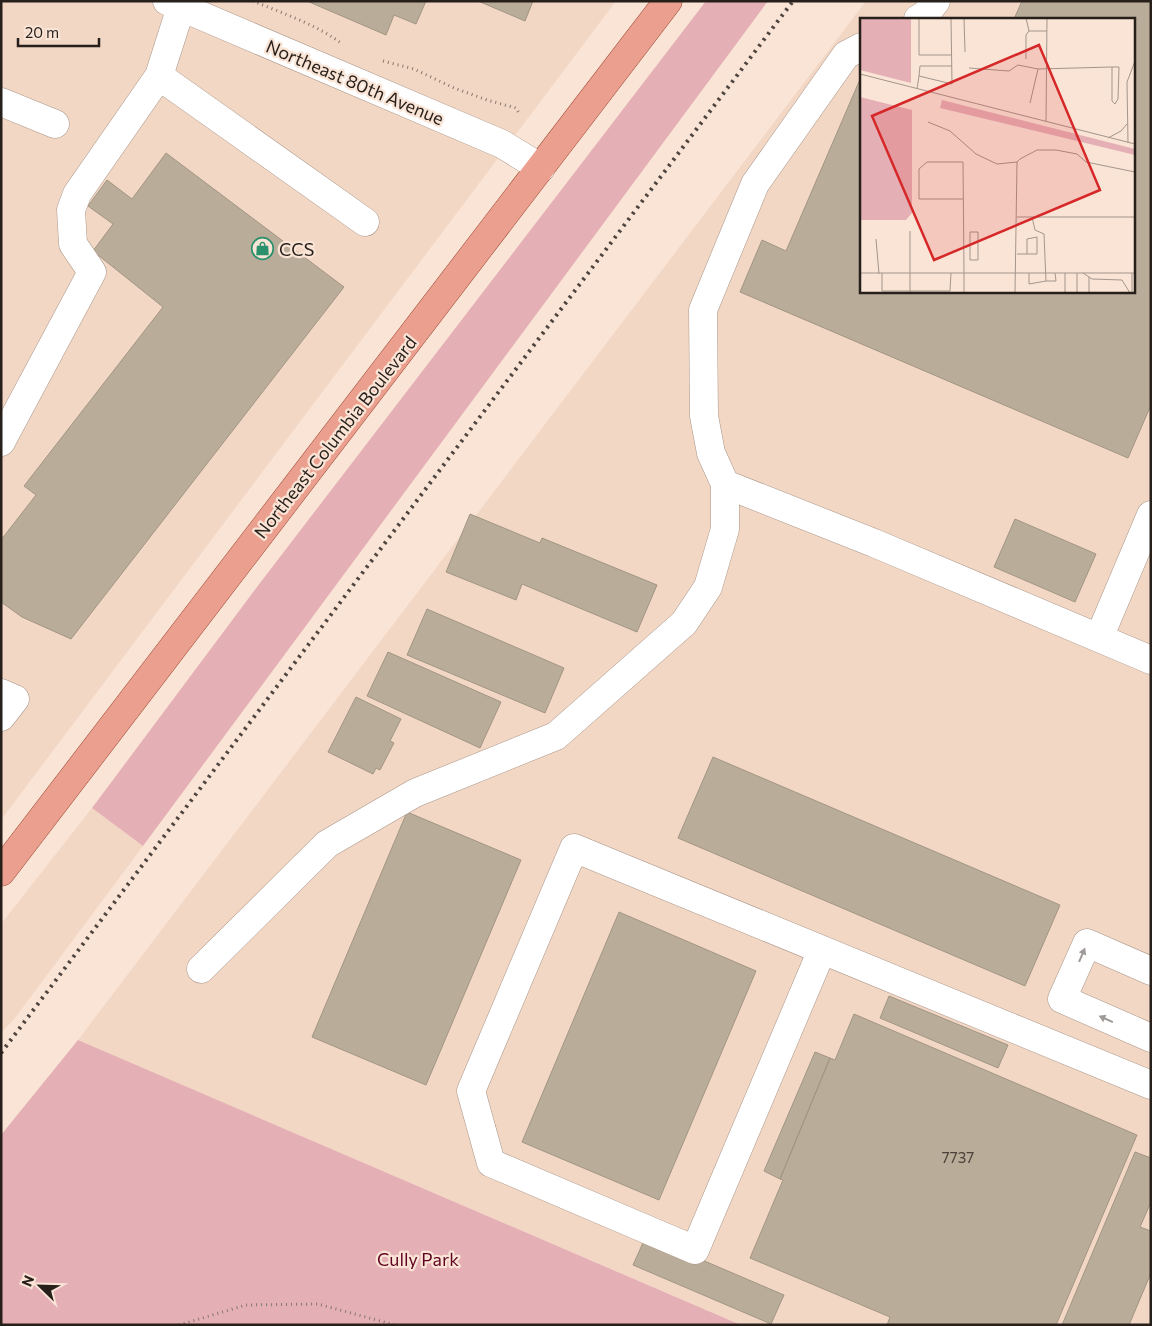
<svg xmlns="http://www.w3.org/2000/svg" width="1152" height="1326" font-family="Commissioner,sans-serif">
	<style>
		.built { fill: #f3d7c5; fill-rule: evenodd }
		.green { fill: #e5b0b5 }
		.building { fill: #b9ad9a; stroke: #a29583 }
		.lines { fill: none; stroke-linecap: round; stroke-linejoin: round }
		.minor-casing { stroke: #aa9689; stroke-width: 29 }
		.major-casing { stroke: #9e4935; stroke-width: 29 }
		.path { stroke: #86786f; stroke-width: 3; stroke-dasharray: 1 4; stroke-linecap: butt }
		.minor { stroke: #fff; stroke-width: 28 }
		.major { stroke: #eba08f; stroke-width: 28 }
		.rail { stroke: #4e443d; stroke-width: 4; stroke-dasharray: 2.5 5; stroke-linecap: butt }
		.oneway { fill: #9e9a98 }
		.labels { text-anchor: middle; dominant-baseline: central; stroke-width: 4.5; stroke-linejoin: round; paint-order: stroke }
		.number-label { font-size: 15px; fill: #4c423a }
		.street-label { font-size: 18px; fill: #271f1a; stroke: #f9e4d6 }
		.poi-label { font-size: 18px; fill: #271f1a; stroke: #f9e4d6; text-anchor: start }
		.park-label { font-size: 18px; fill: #600220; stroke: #f9e4d6 }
		.inset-road { fill: none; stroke: #a5958b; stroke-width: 1 }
		.view { fill: #d62828; fill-opacity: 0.15; stroke: #d62828; stroke-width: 2.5 }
		.inset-edge { fill: none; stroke: #271f1a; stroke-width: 2.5 }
	</style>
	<rect width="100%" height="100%" fill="#f9e4d6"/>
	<path class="built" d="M1 1H616L1 820Z
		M866 1H1151V1325H741L78 1040ZM861 19H1133V291H861Z
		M92 808 143 846 15 1018 1 1033V924Z"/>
	<path class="green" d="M706 1H768L143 846 92 808 260 583Z
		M78 1040 741 1325H1V1135Z"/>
	<path class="building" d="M307 1H426L416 24 394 15 386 35Z
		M478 1H533L525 21Z
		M1022 1H1151V405L1128 458 740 292 762 240 786 251 861 77V291H1133V19H1014Z
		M166 153 344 287 71 639 22 617 1 602V540L36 495 24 486 163 307 93 251 113 224 88 206 107 180 132 199Z
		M470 514 540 543 542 538 657 585 637 632 522 584 516 600 446 572Z
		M1015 519 1096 554 1075 602 994 567Z
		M427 609 564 668 545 713 407 655Z
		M388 652 501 702 480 748 367 696Z
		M356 697 401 719 390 741 394 743 380 770 376 768 373 774 328 752Z
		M713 757 1060 905 1025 986 678 838Z
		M407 812 521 860 426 1085 312 1037Z
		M619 912 756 971 659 1200 522 1142Z
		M889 996 1008 1045 998 1068 880 1018Z
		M854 1014 1137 1135 1056 1325H887L890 1317 750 1258 783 1180 780 1179 830 1058 835 1060Z
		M815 1052 830 1058 780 1179 764 1171Z
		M1135 1152 1151 1158V1202L1140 1227 1151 1231V1273L1129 1325H1062Z
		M646 1236 784 1295 771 1324 633 1265Z"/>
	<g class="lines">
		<defs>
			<path id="minor" d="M167 1 502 144 541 168
				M183 1 159 76 365 222
				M918 19 925 15 936 1
				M861 47 846 55 755 184 703 310 704 416 711 453 725 484 874 543 1151 660
				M1 102 55 124
				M1 442 92 272 73 244 71 210 77 194 159 76
				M1099 638 1151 515
				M1 693 15 699 1 717
				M822 950 695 1250 491 1163 471 1091 574 848 1151 1085
				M201 969 327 844 415 793 556 736 684 623 708 587 725 529V484
				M1151 971 1087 943 1062 999 1151 1038"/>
			<path id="major" d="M1 872 668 1"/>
		</defs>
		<use href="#minor" class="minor-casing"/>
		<use href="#major" class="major-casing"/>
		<path class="path" d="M253 1C282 13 315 24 341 43
			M383 61 414 69 454 88 487 100 516 108 519 113
			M179 1325 246 1305 318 1304 395 1325"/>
		<use href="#minor" class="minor"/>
		<use href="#major" class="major"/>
		<path class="rail" d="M1 1053 793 1"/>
	</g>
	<defs><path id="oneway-solid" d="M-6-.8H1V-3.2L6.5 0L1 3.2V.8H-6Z" transform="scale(1.25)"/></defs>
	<g class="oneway">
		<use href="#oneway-solid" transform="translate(1082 955) rotate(-67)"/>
		<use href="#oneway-solid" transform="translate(1106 1019) rotate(-156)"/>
	</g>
	<defs>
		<symbol id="shop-ring" viewBox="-11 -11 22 22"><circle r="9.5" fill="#f9e4d6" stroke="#2b916d" stroke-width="1.5"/><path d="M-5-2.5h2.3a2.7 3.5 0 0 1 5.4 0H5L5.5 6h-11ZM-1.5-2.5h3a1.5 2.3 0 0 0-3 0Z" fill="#2b916d"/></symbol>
	</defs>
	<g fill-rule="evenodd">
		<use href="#shop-ring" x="250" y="236" width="25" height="25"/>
	</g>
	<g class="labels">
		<g class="number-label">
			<text x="958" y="1157">7737</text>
		</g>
		<g class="street-label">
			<text transform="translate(355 82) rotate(23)">Northeast 80th Avenue</text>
			<text transform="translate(335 437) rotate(-52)">Northeast Columbia Boulevard</text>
		</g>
		<g class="poi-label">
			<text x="279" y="249">CCS</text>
		</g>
		<g class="park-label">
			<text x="418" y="1259">Cully Park</text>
		</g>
	</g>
	<g transform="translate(860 18)">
		<rect width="275" height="275" fill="#f9e4d6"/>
		<path d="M0 0H51V65L0 52ZM0 79 52 92V195L46 202H0ZM82 82 275 131V137L80 90Z" fill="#e5b0b5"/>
		<path class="inset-road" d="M59 0V37H92M104 0 105 34M166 0 169 13 166 17V41M169 13H187M109 50 149 53 158 47 178 51M0 56 275 126M59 58 60 48H92M57 71 59 58 92 66 91 0M170 85 178 51 252 49V83L255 86 258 81 259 49H252M68 104 90 113 116 136 137 146 157 144M186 104 187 0M248 120 261 113 267 106M268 125 267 64 275 43M103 181H59V151L67 144H103L104 255V275M157 199H275M110 214H118V242H110ZM16 221 19 256M157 236H177V219L167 221V236M0 255H275M169 255V266L186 263 184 216 175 212 172 199M217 255V275M223 255 232 261 262 262 270 275M186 263H196L195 255M22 273H90M22 273V255M90 273 91 255M50 275V213M155 275 157 144 160 141 177 132H196L217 136 226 144 275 154M205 275V255M229 275V259M272 275V255"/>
		<path class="view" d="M179 27 240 172 74 242 12 98Z"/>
		<rect width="275" height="275" class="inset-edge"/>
	</g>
	<rect width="1152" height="1326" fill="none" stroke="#271f1a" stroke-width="5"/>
	<g transform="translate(40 1286) rotate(293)" stroke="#f9e4d6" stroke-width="4" paint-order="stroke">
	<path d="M0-4L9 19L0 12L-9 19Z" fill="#271f1a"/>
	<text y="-8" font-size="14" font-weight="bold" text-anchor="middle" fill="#271f1a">N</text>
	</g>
	<path d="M18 38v8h81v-8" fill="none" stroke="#271f1a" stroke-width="2.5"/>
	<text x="25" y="38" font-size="15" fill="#271f1a" stroke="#f9e4d6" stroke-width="4" paint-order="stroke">20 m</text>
</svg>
